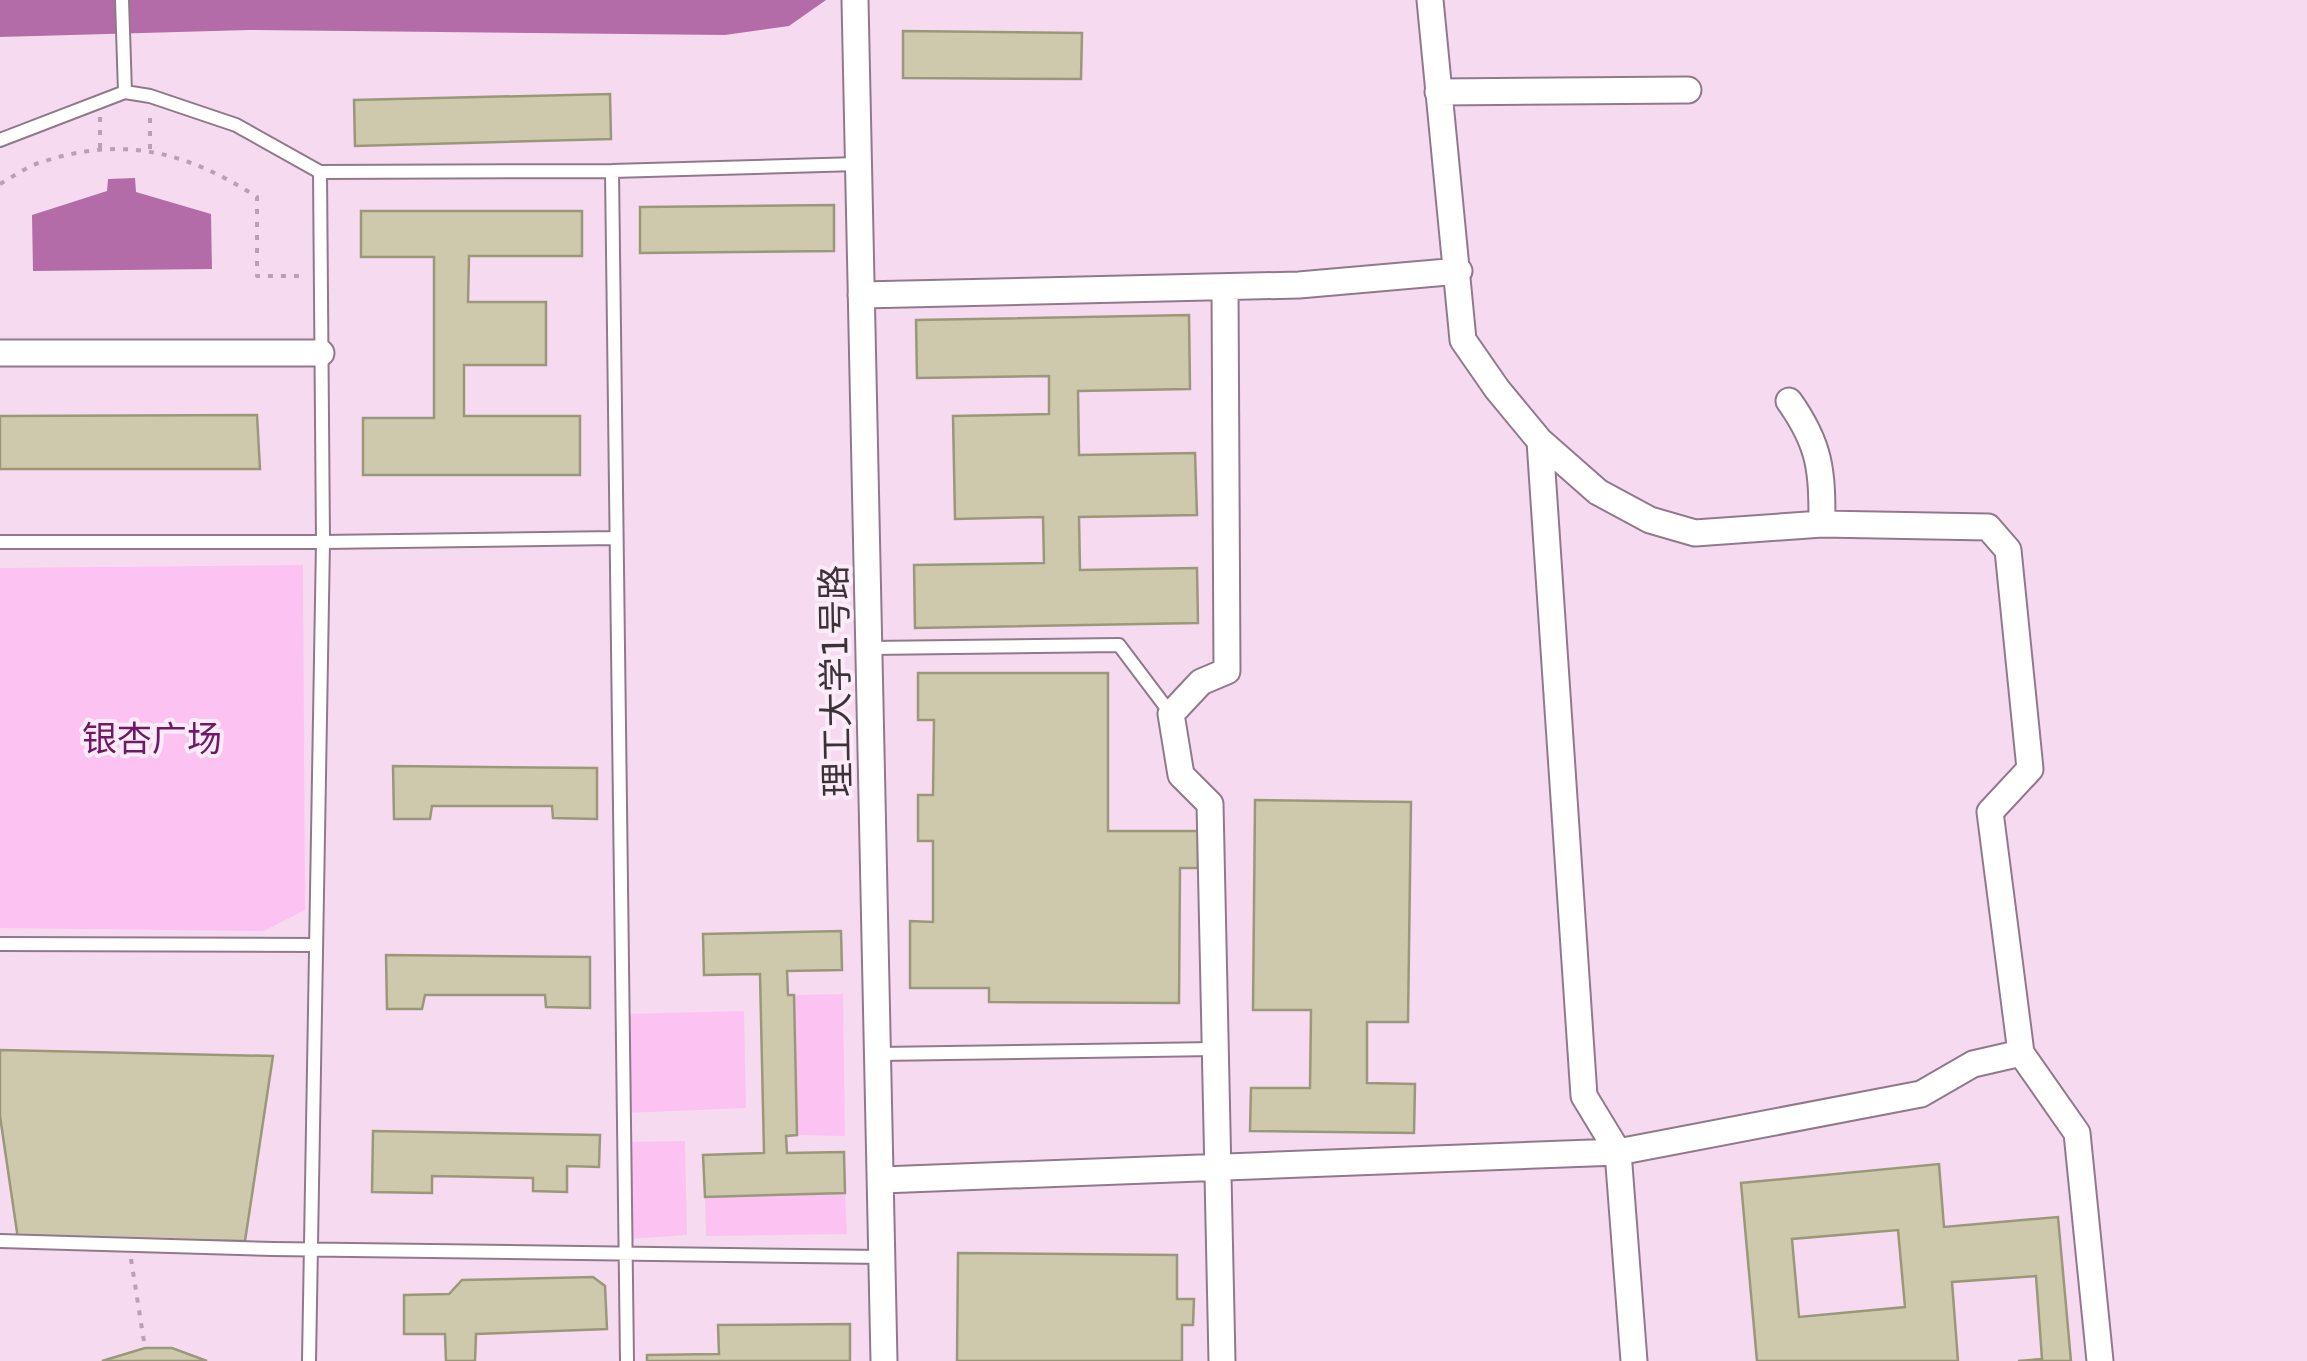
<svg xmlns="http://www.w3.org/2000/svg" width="2307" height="1361" font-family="'DejaVu Sans','Noto Sans SC',sans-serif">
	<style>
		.green { fill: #fcc2f1 }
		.water { fill: #b46ca8 }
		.building { fill: #cec9ac; stroke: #9b977b; stroke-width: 2.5; fill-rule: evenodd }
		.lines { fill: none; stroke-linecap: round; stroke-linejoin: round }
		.service-casing { stroke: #91798c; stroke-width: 16 }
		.minor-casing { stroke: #91798c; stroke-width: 29 }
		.path { stroke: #b7a1b2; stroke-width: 4; stroke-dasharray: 5 8; stroke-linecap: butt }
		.service { stroke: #fff; stroke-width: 12 }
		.minor { stroke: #fff; stroke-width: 25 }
		.labels { text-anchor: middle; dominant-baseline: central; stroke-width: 8; stroke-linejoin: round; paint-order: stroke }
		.street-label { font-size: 35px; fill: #3d323a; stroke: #fcecf9 }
		.park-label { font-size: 35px; fill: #701766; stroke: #fcecf9 }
	</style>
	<rect width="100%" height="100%" fill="#f6dbf0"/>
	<path class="green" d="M303 565 305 910 264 931 0 928V568Z
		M843 994 845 1136 797 1135 794 995Z
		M744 1011 746 1108 625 1113 624 1014Z
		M685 1141 687 1235 627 1239 625 1142Z
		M845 1193 847 1234 706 1236 705 1197Z"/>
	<path class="water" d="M0 0H826L789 26 725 35 249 30 0 37Z
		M135 178 136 192 211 214 212 269 33 271 32 215 107 191 108 179Z"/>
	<path class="building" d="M903 31 1082 33 1081 79 903 78Z
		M610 94 611 139 355 146 354 100Z
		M834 205V251L640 253V207Z
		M361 211H582V256H469L468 302H546V365H464V416H580V475H363V418H434V257H361Z
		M1189 315 1190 389 1078 391 1079 455 1195 453 1197 515 1079 517 1080 570 1197 568 1198 623 915 628 914 565 1044 563 1043 517 955 519 953 416 1049 414V376L917 378 916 320Z
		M257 415 260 469H0V416Z
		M918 673H1108V831H1198V868H1180L1179 1003 989 1002V988H910V921L933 922V841H918V795H933L934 720H918Z
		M393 766 597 768V819L553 818 552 806H432L430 819H394Z
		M1255 800 1411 802 1408 1022H1367V1083L1415 1084 1414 1133 1250 1131 1251 1088H1310L1311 1010H1253Z
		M841 931 842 970 787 971 788 995H794L797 1135 786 1136 787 1153 844 1152 845 1193 705 1197 703 1155 764 1153 760 974 704 975 703 934Z
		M386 955 590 957V1008L546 1007 545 995H425L422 1009H387Z
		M0 1050 273 1056 245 1241 18 1239 0 1116Z
		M373 1131 600 1135 599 1167 567 1166V1192L533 1191V1178L432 1176V1193L372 1192Z
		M1939 1164 1944 1227 2058 1217 2071 1361H2018L2042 1359 2036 1276 1952 1282 1958 1361H1757L1741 1183ZM1898 1230 1905 1307 1799 1317 1792 1239Z
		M958 1253 1177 1255V1299H1194L1193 1325H1182V1361H957Z
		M593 1277 605 1286 607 1329 476 1334 475 1361H446L445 1334H404V1295L449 1294 462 1280Z
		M850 1324V1361H647V1355L719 1354 718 1325Z
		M145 1348H172L207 1361H102Z"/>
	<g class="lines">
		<defs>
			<path id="service" d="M122 0 125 92
				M0 140 125 92 150 96 236 125 320 172 612 171 858 164
				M612 171 627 1361
				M320 172 323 542 615 538
				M0 542H323L309 1361
				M870 648 1119 645 1171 714
				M0 944 315 945
				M879 1054 1215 1049
				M0 1241 273 1249 883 1257"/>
			<path id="minor" d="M855 0 884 1361
				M1430 0 1463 340 1497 389 1540 441 1598 492 1650 520 1695 533 1822 524 1988 527 2008 550 2030 769 1990 812 2021 1053
				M1438 92 1688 90
				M861 295 1299 285 1459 271
				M0 353H321
				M1789 401C1821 446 1822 471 1822 524
				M1540 441 1584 1096 1618 1152 1921 1094 1973 1064 2021 1053 2077 1133 2100 1361
				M882 1180 1618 1152 1634 1361
				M1222 1361 1210 804 1181 775 1171 714 1201 682 1227 671 1225 287"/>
		</defs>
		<use href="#service" class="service-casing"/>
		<use href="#minor" class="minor-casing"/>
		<path class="path" d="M100 117V150
			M150 149V114
			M0 184C13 177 27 166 42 162 124 135 187 152 257 197V276H303
			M131 1259 145 1348"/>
		<use href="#service" class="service"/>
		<use href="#minor" class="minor"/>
	</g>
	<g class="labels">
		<g class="street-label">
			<text transform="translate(836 681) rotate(-91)">理工大学1号路</text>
		</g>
		<g class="park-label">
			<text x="152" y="739">银杏广场</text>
		</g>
	</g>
</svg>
